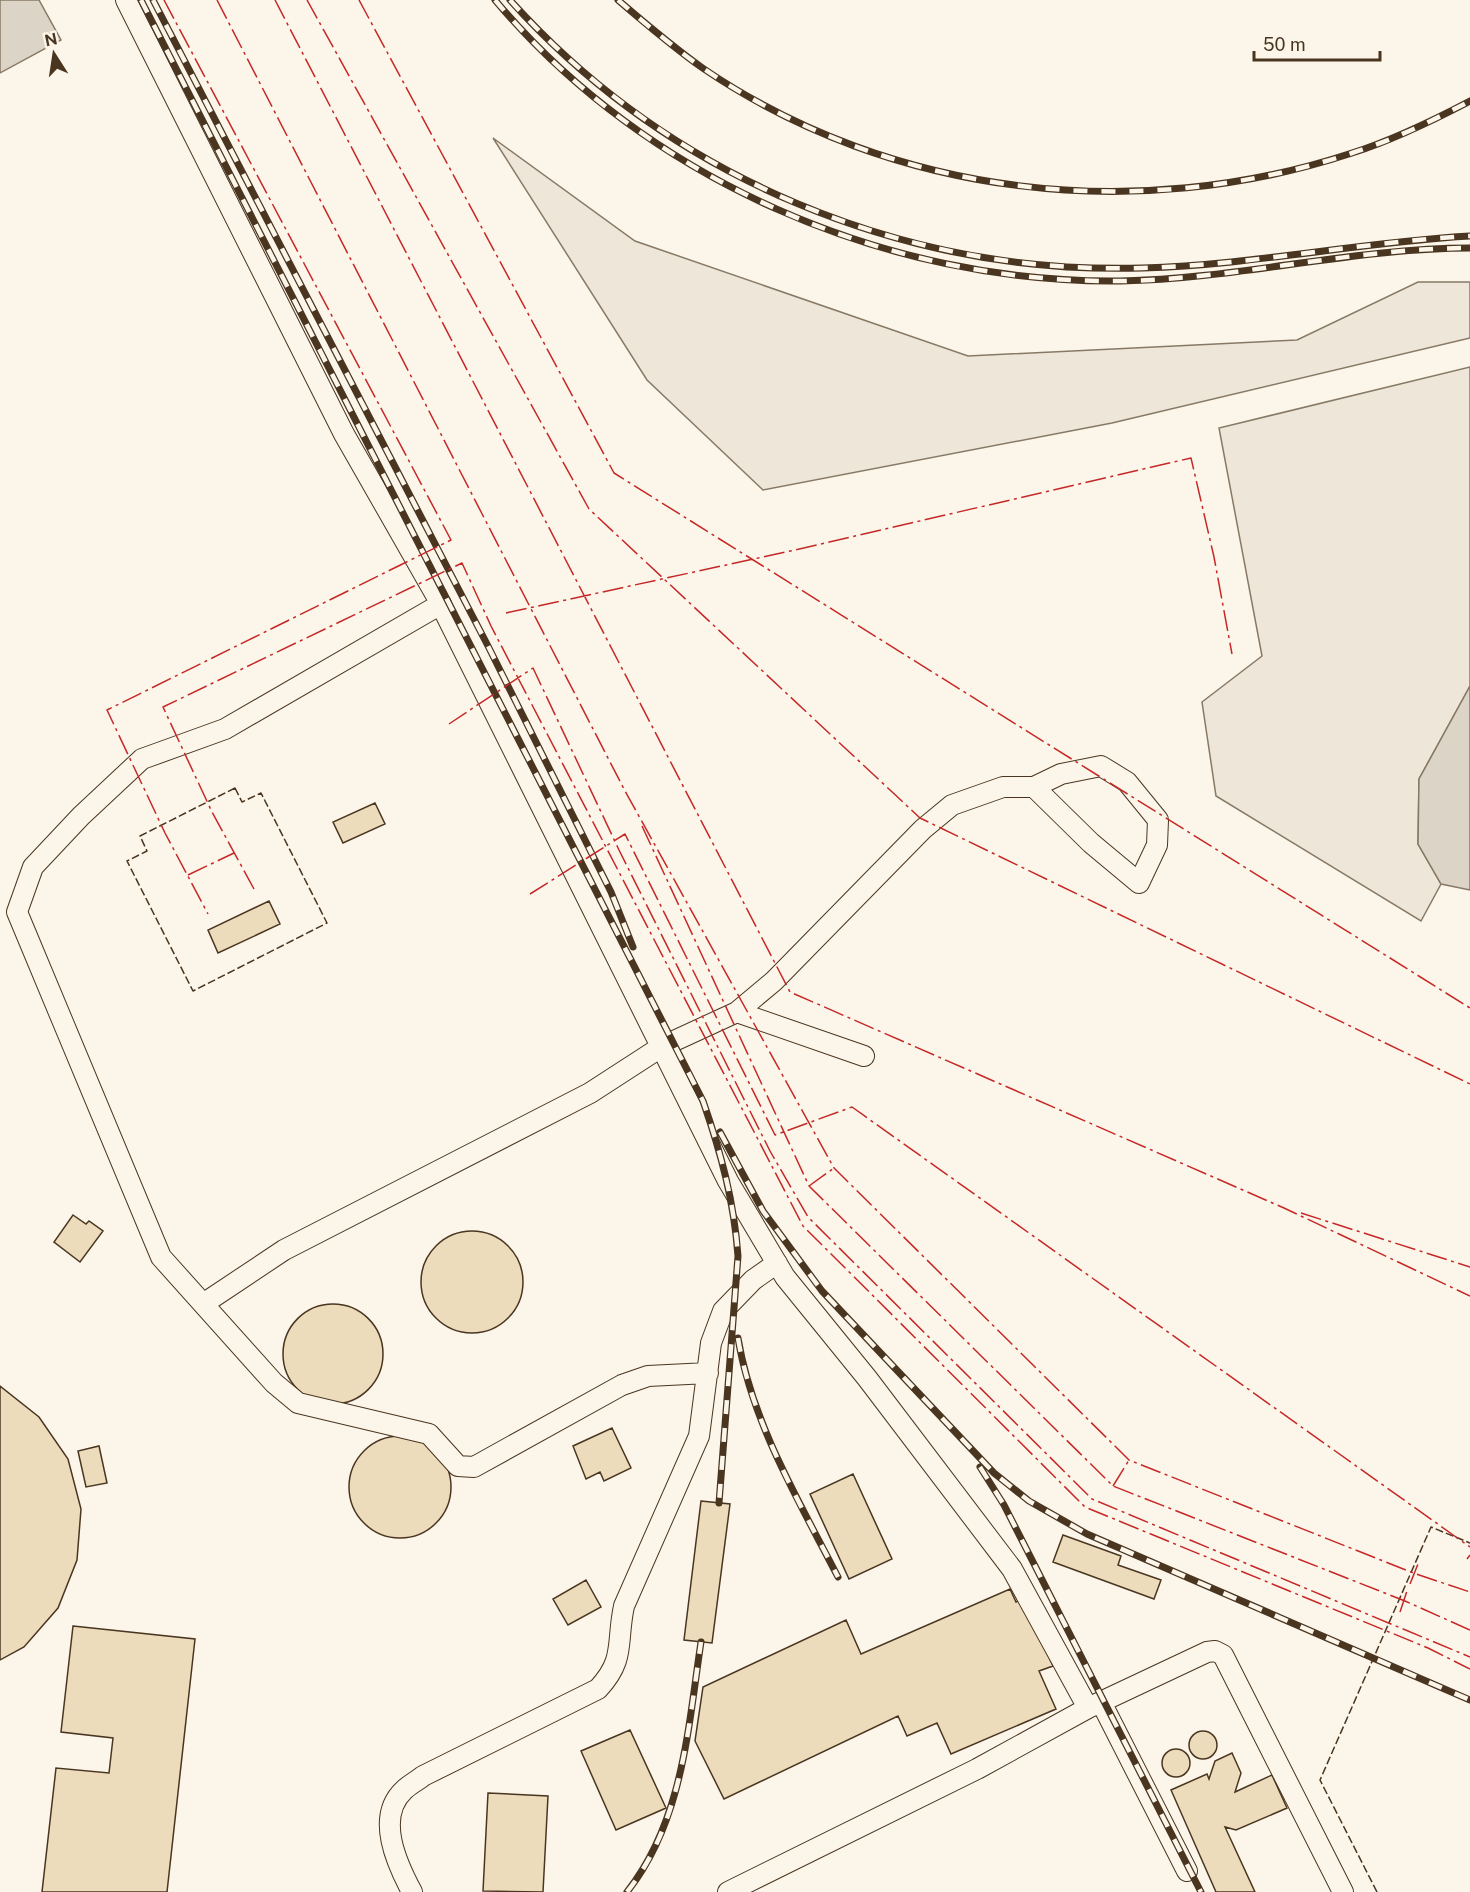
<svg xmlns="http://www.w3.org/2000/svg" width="1470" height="1892" font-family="'Public Sans',sans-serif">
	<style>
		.green { fill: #ede6d9; stroke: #887966; stroke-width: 1.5 }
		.water { fill: #dcd4c6; stroke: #887966; stroke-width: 1.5 }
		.building { fill: #ecdcbc; stroke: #4a3520; stroke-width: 1.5 }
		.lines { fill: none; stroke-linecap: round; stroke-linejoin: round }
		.minor-casing { stroke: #4a3520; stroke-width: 22 }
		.minor { stroke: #fbf6e9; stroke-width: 20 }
		.rail-casing { stroke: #4a3520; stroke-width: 7 }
		.rail { stroke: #fbf6e9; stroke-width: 4.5; stroke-dasharray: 14; stroke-linecap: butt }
		.fence { stroke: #4a3520; stroke-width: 1.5; stroke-dasharray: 8 3; stroke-linecap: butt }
		.power { stroke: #c62828; stroke-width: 1.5; stroke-dasharray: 21 4.5 3 4.5; stroke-linecap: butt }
	</style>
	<rect width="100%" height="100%" fill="#fbf6e9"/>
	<path class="green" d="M493 138 635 241 968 356 1297 340 1418 282H1470V338L1112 423 763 490 647 380Z
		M1470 367V686L1419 779 1418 844 1441 884 1421 921 1216 796 1202 702 1262 656 1219 428Z"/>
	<path class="water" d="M0 0H39L61 40 0 73Z
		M1470 686V890L1441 884 1418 844 1419 779Z"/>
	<path class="building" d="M375 803 385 824 343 843 333 822Z
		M269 901 280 924 218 953 208 930Z
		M73 1215 86 1224 89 1221 103 1231 80 1262 54 1242Z
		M421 1282a51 51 0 1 1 102 0a51 51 0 1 1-102 0Z
		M283 1354a50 50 0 1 1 100 0a50 50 0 1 1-100 0Z
		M0 1386 39 1417 68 1459 81 1509 77 1560 58 1608 24 1647 0 1660Z
		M612 1428 631 1468 604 1481 600 1472 586 1479 573 1446Z
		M349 1487a51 51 0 1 1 102 0a51 51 0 1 1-102 0Z
		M99 1446 107 1483 86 1487 78 1451Z
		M853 1474 892 1559 849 1579 810 1494Z
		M701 1501 730 1504 712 1643 684 1640Z
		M1063 1535 1121 1556 1118 1565 1161 1580 1154 1599 1053 1562Z
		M586 1580 601 1607 568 1625 553 1599Z
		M1010 1589 1016 1602 1023 1599 1053 1666 1039 1671 1056 1709 951 1754 937 1723 907 1736 898 1716 724 1799 695 1741 703 1687 846 1620 861 1654Z
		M73 1626 195 1639 167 1892H42L56 1768 109 1773 113 1738 61 1732Z
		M630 1730 666 1808 616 1830 581 1751Z
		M1189 1745a14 14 0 1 1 28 0a14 14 0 1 1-28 0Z
		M1162 1763a14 14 0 1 1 28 0a14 14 0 1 1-28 0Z
		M1232 1753 1241 1773 1235 1792 1272 1775 1287 1808 1236 1830 1225 1827 1255 1892H1216L1171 1790 1207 1774 1209 1779 1215 1761Z
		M488 1793 548 1796 543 1892 483 1891Z"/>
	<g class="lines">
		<defs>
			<path id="minor" d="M126 0 344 434 437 597 728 1181 785 1277 867 1378 1012 1569 1088 1708
				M441 604 225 729 142 759 81 816 33 867 17 912 161 1257 274 1383 298 1403 429 1434 458 1466 474 1467 622 1385 648 1376 708 1373
				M737 1012 774 981 923 829 952 805 1003 787H1034L1091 843 1139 883 1157 845 1158 820 1127 782 1101 766 1061 774 1034 787
				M203 1304 284 1250 590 1093 661 1047 737 1012 864 1056
				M1101 1702 1187 1871
				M412 1892C397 1864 375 1817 404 1790 409 1785 417 1781 423 1776L598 1689C626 1659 616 1643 624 1606L699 1436 711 1343 723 1311 753 1280 777 1263
				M728 1892 977 1769 1088 1708 1207 1652 1215 1651 1223 1655 1343 1892"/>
		</defs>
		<use href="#minor" class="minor-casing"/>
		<use href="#minor" class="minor"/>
		<defs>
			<path id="rail" d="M141 0 703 1101C721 1153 734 1201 738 1256L719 1503
				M153 0 488 646 611 892 633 947
				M495 0C646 180 887 284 1121 281 1238 279 1353 248 1470 248
				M510 0C670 178 904 275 1143 268 1252 265 1361 242 1470 236
				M618 0C646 24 674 48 704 69 893 197 1137 224 1352 153 1393 140 1432 121 1470 101
				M720 1132 763 1211 822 1291 994 1473 1029 1501 1087 1534 1470 1700
				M738 1338C752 1423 799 1501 838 1577
				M980 1467 1004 1505 1201 1892
				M627 1892C683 1821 688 1728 701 1642"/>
		</defs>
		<use href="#rail" class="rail-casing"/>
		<use href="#rail" class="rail"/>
		<path class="fence" d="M235 788 242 802 261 793 327 923 193 991 127 861 147 851 140 836Z
			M1377 1892 1320 1780 1431 1527 1470 1543"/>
		<path class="power" d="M164 0 451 540 107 710 165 833 208 914
			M217 0 625 791 834 1168 1129 1460 1416 1574 1470 1592
			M275 0 790 992 1284 1208 1470 1296
			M307 0 589 509 920 818 1470 1084
			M359 0 614 473 1470 1008
			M506 613 795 550 1191 458 1214 557 1232 654
			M449 724 533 668 619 850 770 1151 808 1217 1092 1499 1470 1657
			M642 826 809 1186 1113 1486 1405 1601 1470 1630
			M188 875 234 853
			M254 889 212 812 163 707 462 563 491 626 803 1226 1085 1507 1428 1648 1470 1669
			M530 894 625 834 775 1135 852 1107 1470 1547
			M809 1186 834 1168
			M1301 1213 1470 1267
			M1113 1486 1129 1460
			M1467 1559 1470 1555
			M1410 1584 1418 1564 1410 1584
			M1400 1612 1407 1591"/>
	</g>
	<g transform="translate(54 54) rotate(348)" stroke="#fbf6e9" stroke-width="4.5" paint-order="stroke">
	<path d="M0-4.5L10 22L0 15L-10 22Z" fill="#4a3520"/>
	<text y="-9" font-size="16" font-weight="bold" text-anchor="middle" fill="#4a3520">N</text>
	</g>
	<path d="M1254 51v9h126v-9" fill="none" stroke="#4a3520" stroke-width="3"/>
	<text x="1263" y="51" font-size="18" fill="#4a3520" stroke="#fbf6e9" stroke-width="4.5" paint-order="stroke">50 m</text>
</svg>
